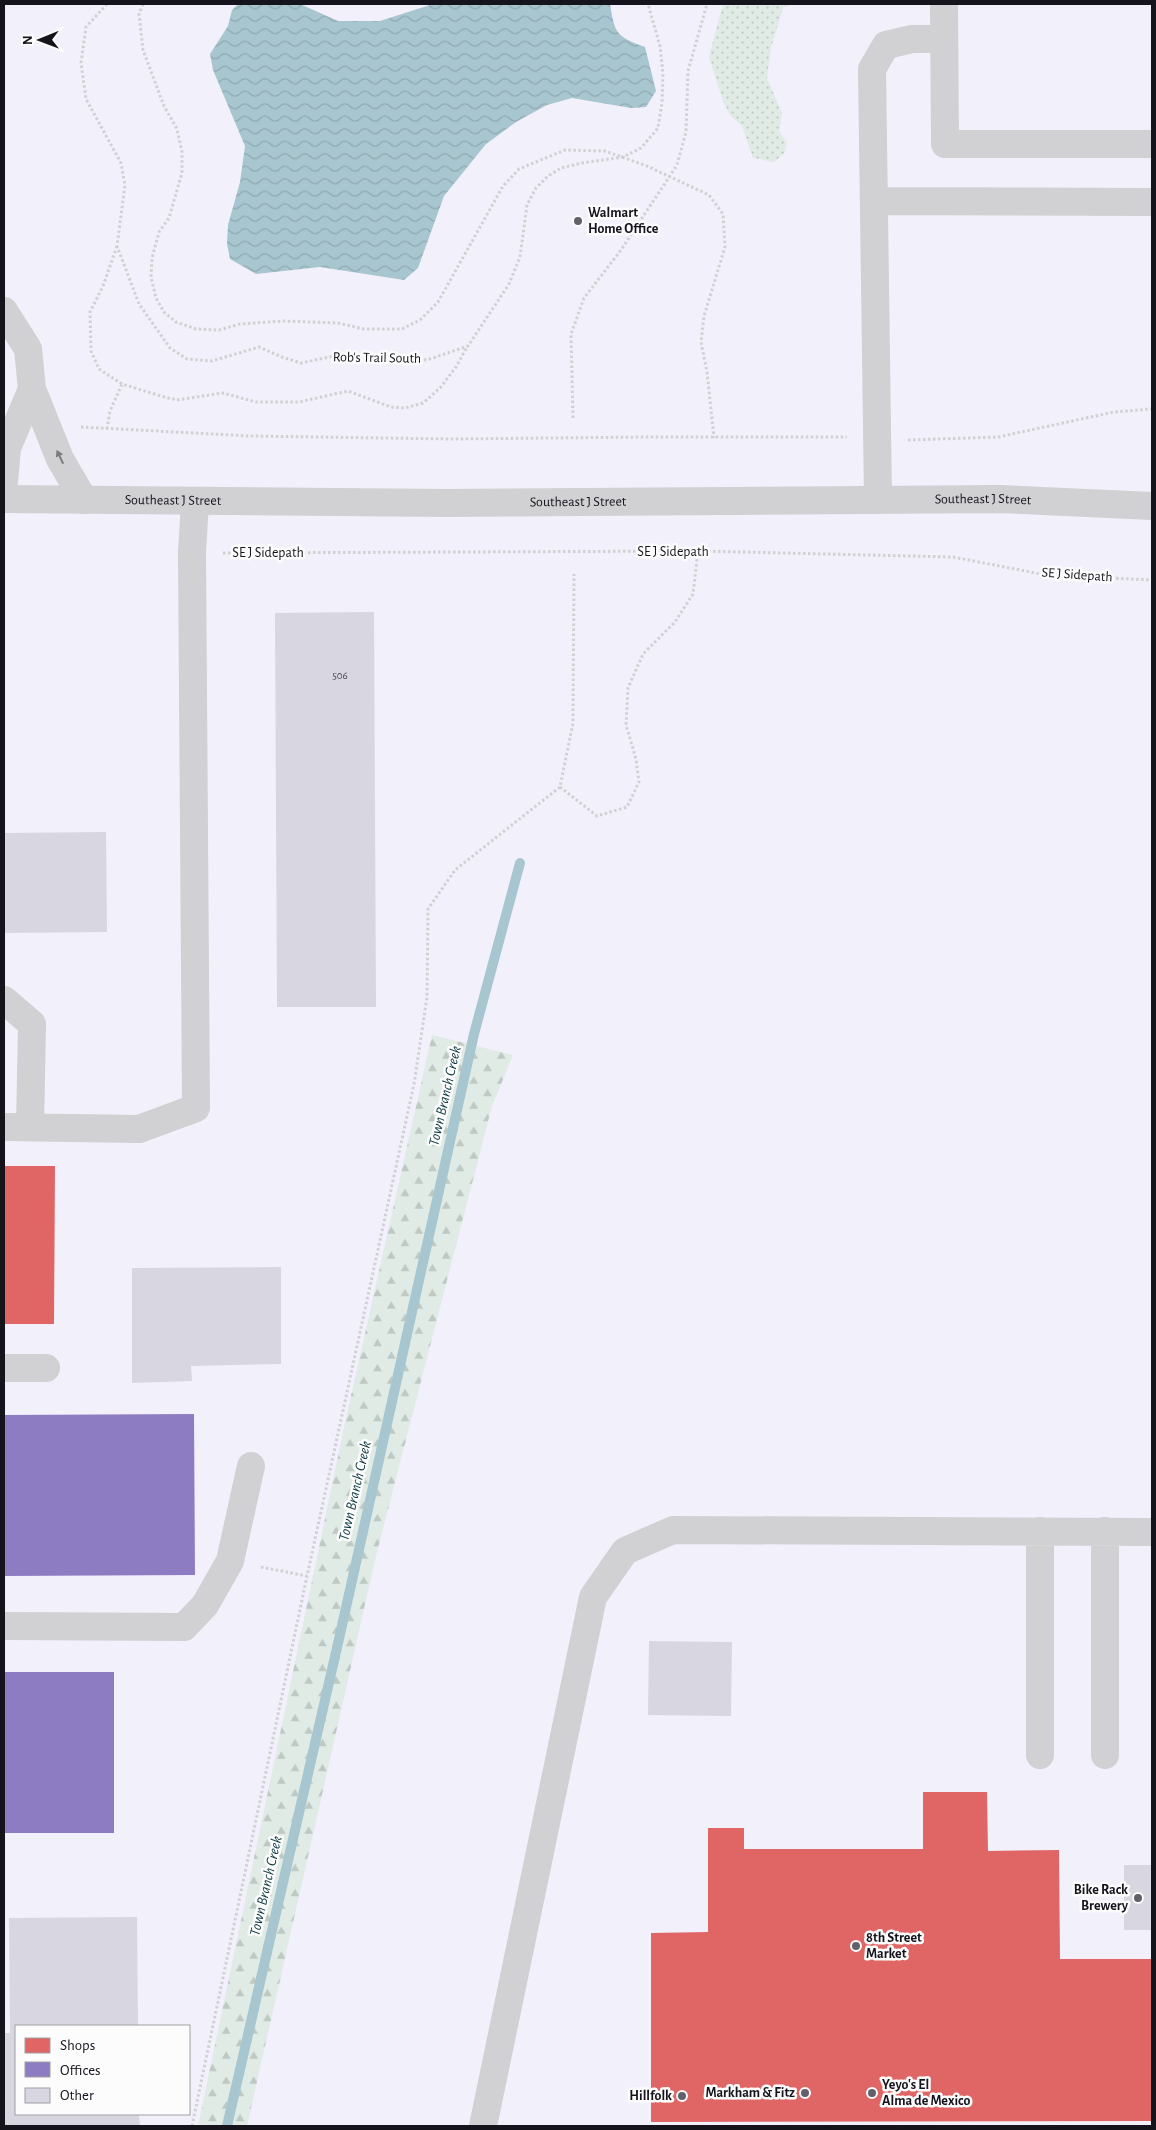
<svg xmlns="http://www.w3.org/2000/svg" width="1156" height="2130" font-family="'Alegreya Sans',sans-serif">
	<style>
		.green { fill: url(#green-dots) }
		.forest { fill: url(#forest-firs) }
		.water { fill: url(#water-waves) }
		.shops { fill: #e06666 }
		.offices { fill: #8e7cc3 }
		.lines { fill: none; stroke-linecap: round; stroke-linejoin: round }
		.stream { stroke: #a8c6cf; stroke-width: 10 }
		.building { fill: #d8d6e0 }
		.path { stroke: #d1d1d3; stroke-width: 3; stroke-dasharray: 2.5 2.5; stroke-linecap: butt }
		.minor { stroke: #d1d0d2; stroke-width: 28 }
		.major { stroke: #d1d0d2; stroke-width: 28 }
		.oneway { fill: #7c7b80 }
		.poi-dot { fill: #62606a; stroke: #fcfcfc; stroke-width: 2 }
		.labels { text-anchor: middle; dominant-baseline: central; stroke-width: 5; stroke-linejoin: round; paint-order: stroke }
		.number-label { font-size: 11px; fill: #48464f }
		.poi-label { font-size: 14px; font-weight: bold; fill: #15131c; stroke: #fcfcfc; text-anchor: start }
		.street-label { font-size: 14px; fill: #15131c; stroke: #fcfcfc }
		.water-label { font-size: 15px; font-style: italic; fill: #0b373e; stroke: #fcfcfc }
	</style>
	<defs>
		<pattern id="green-dots" width="8" height="8" patternUnits="userSpaceOnUse" patternTransform="scale(1.25)"><rect width="8" height="8" fill="#e0ebe5"/><path d="M2 2h.1M6 6h.1" fill="none" stroke="#bfc9c4" stroke-width="1.8" stroke-linecap="round"/></pattern>
		<pattern id="forest-firs" width="22" height="20" patternUnits="userSpaceOnUse" patternTransform="scale(1.25)"><rect width="22" height="20" fill="#e0ebe5"/><path d="M5 1l3.5 6h-7zM16 11l3.5 6h-7z" fill="#bfc9c4"/></pattern>
		<pattern id="water-waves" width="16" height="10" patternUnits="userSpaceOnUse" patternTransform="scale(1.25)"><rect width="16" height="10" fill="#a8c6cf"/><path d="M0 5q4-4 8 0t8 0" fill="none" stroke="#90a9b1"/></pattern>
	</defs>
	<rect width="100%" height="100%" fill="#f2f0fa"/>
	<path class="green" d="M723 4H792L783 8 771 48 767 78 782 113 779 131 787 143 784 154 774 162 753 158 742 126 729 114 723 101 709 57Z"/>
	<path class="forest" d="M432 1035 513 1055 492 1106 376 1556 247 2126H198L346 1418Z"/>
	<path class="water" d="M238 4H300L338 21H380L433 4H610C615 33 615 36 645 47L656 91 646 107 631 108 572 98 547 105 516 122 486 144 444 196 418 268 404 280 320 267 256 274 230 259 227 244 228 225 240 182 245 146 213 70 210 54 228 26 232 10Z"/>
	<path class="shops" d="M4 1166H55L54 1324H4Z
		M923 1792H987L988 1851 1059 1850 1060 1959H1152V2121L651 2122V1933L708 1932V1828H744V1849H923Z"/>
	<path class="offices" d="M194 1414 195 1575 4 1576V1415Z
		M4 1672H114V1833H4Z"/>
	<g class="lines">
		<path class="stream" d="M227 2126 339 1639 474 1034 520 863"/>
	</g>
	<path class="building" d="M374 612 376 1007H277L275 613Z
		M106 832 107 932 4 933V833Z
		M281 1267V1364L191 1366 192 1381 132 1383V1268Z
		M649 1641 732 1642 731 1716 648 1715Z
		M1124 1865H1152V1930H1124Z
		M137 1917 138 2026H16V2114H139L140 2126H4V2033H10L9 1918Z"/>
	<g class="lines">
		<path class="path" d="M107 4 86 27 81 63 86 99 121 163 125 185 117 246 139 304 170 348 187 359 212 361 259 347 282 357 301 363 339 355 362 358 388 356 427 360 468 346 509 284 520 257 527 205 536 188 548 176 561 168 582 163 623 157 641 148 658 128 662 103 663 74 660 46 648 4
			M143 4 139 14 143 50 164 106 177 129 182 152V173L169 218 159 232 152 258 151 277 156 298 164 312 176 322 196 329 219 330 240 324 284 321 338 323 364 329H402L420 320 438 302 503 186 519 169 565 150 605 151 647 166 709 195 723 214 725 247 704 316 701 342 707 372 714 438
			M117 246 103 286 90 312 91 351 99 369 122 384 161 396 177 400 223 393 256 402H299L348 391 391 407 405 408 423 403 440 388 456 367 467 347
			M573 418 571 334 584 298 621 250 677 165 686 132 688 71 707 4
			M81 427 250 436 452 439 647 437H847
			M107 429 110 411 122 384
			M908 440 998 437 1114 412 1152 409
			M223 553 698 551 953 557 1046 575 1152 580
			M560 787 597 816 627 807 639 782 636 759 626 725 628 688 643 654 675 622 693 594 698 551
			M261 1567 307 1576
			M192 2126 307 1576 414 1084 427 997 428 909 455 870 560 787 573 723 574 574"/>
		<path class="minor" d="M944 4 945 144H1152
			M874 201 1152 202
			M4 311 28 349 32 389 60 459 84 500
			M4 481 7 448 32 389
			M878 499 872 69 886 45 912 39H944
			M4 1000 32 1024 30 1127
			M4 1127 139 1129 196 1108 192 553 195 502
			M4 1368H46
			M1105 1531V1755
			M4 1626 184 1627 205 1605 230 1561 251 1466
			M1040 1755V1531
			M483 2126 593 1597 625 1551 673 1530 1152 1532"/>
		<path class="major" id="s1" d="M4 499 447 503 1001 499 1152 506"/>
	</g>
	<defs><path id="oneway-solid" d="M-6-.8H1V-3.2L6.5 0L1 3.2V.8H-6Z" transform="scale(1.25)"/></defs>
	<use class="oneway" href="#oneway-solid" transform="translate(60 457) rotate(-115)"/>
	<g class="poi-dot">
		<circle cx="578" cy="221" r="5"/>
		<circle cx="1138" cy="1898" r="5"/>
		<circle cx="856" cy="1946" r="5"/>
		<circle cx="805" cy="2093" r="5"/>
		<circle cx="872" cy="2093" r="5"/>
		<circle cx="682" cy="2096" r="5"/>
	</g>
	<g class="labels">
		<g class="number-label">
			<text x="340" y="675">506</text>
		</g>
		<g class="poi-label">
			<text x="588" y="213">Walmart<tspan x="588" dy="16">Home Office</tspan></text>
			<text x="1128" y="1890" text-anchor="end">Bike Rack<tspan x="1128" dy="16">Brewery</tspan></text>
			<text x="866" y="1938">8th Street<tspan x="866" dy="16">Market</tspan></text>
			<text x="882" y="2085">Yeyo's El<tspan x="882" dy="16">Alma de Mexico</tspan></text>
			<text x="795" y="2093" text-anchor="end">Markham &amp; Fitz</text>
			<text x="672" y="2096" text-anchor="end">Hillfolk</text>
		</g>
		<g class="street-label">
			<text transform="translate(377 358) rotate(1)">Rob's Trail South</text>
			<text stroke="none"><textPath href="#s1" startOffset="979">Southeast J Street</textPath></text>
			<text stroke="none"><textPath href="#s1" startOffset="169">Southeast J Street</textPath></text>
			<text stroke="none"><textPath href="#s1" startOffset="574">Southeast J Street</textPath></text>
			<text x="673" y="552">SE J Sidepath</text>
			<text x="268" y="553">SE J Sidepath</text>
			<text transform="translate(1077 575) rotate(4)">SE J Sidepath</text>
		</g>
		<g class="water-label">
			<text transform="translate(445 1096) rotate(-77)">Town Branch Creek</text>
			<text transform="translate(355 1491) rotate(-77)">Town Branch Creek</text>
			<text transform="translate(266 1886) rotate(-77)">Town Branch Creek</text>
		</g>
	</g>
	<rect width="1156" height="2130" fill="none" stroke="#15131c" stroke-width="10"/>
	<rect x="15" y="2025" width="175" height="90" fill="#fcfcfc" stroke="#a09fa2"/>
	<rect x="25" y="2038" width="25" height="15" fill="#e06666" stroke="#a09fa2"/>
	<text x="60" y="2050" font-size="15" fill="#15131c">Shops</text>
	<rect x="25" y="2062" width="25" height="15" fill="#8e7cc3" stroke="#a09fa2"/>
	<text x="60" y="2075" font-size="15" fill="#15131c">Offices</text>
	<rect x="25" y="2088" width="25" height="15" fill="#d8d6e0" stroke="#a09fa2"/>
	<text x="60" y="2100" font-size="15" fill="#15131c">Other</text>
	<g transform="translate(40 40) rotate(269)" stroke="#fcfcfc" stroke-width="4" paint-order="stroke">
	<path d="M0-4L9 19L0 12L-9 19Z" fill="#15131c"/>
	<text y="-8" font-size="14" font-weight="bold" text-anchor="middle" fill="#15131c">N</text>
	</g>
</svg>
